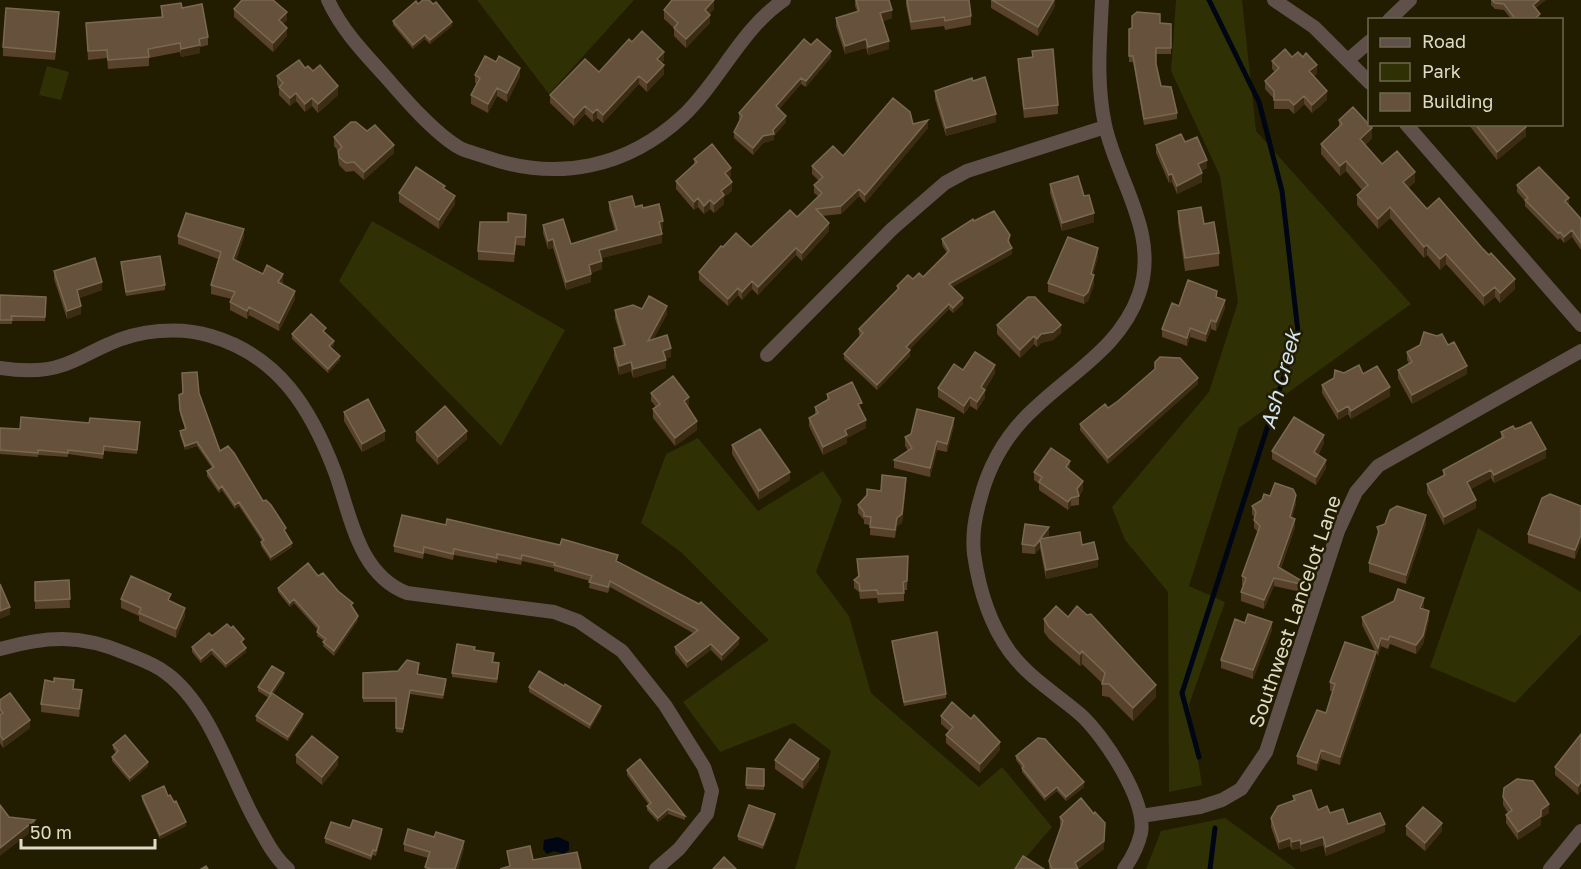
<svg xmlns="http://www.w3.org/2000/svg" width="1581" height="869" font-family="'Golos Text',sans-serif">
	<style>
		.green { fill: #2f3105 }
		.water { fill: #000614 }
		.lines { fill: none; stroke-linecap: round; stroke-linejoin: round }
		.stream { stroke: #000614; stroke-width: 5 }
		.minor { stroke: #5f504a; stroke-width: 14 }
		.wall { fill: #58422b }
		.shaded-wall { fill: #3c2c13 }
		.building { fill: #66523c; stroke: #796852; stroke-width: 1.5 }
		.labels { text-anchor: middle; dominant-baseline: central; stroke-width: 5; stroke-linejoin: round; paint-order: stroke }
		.street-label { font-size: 20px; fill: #dedbc8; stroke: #221c00 }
		.water-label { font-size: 21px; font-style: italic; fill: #d2e3f2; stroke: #221c00 }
	</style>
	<rect width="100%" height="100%" fill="#221c00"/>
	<path class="green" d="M477 0H634L549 94Z
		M1176 0H1242L1256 131 1411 304 1239 428 1189 586 1225 602 1189 705 1202 785 1169 792 1168 592 1125 540 1112 507 1209 392 1238 302 1220 176 1171 71Z
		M47 66 69 72 61 100 39 95Z
		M372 221 565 330 501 446 339 281Z
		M698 438 758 511 823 471 842 500 816 572 849 616 871 693 979 787 1002 767 1052 827 1016 869H795L831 751 794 723 720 752 683 702 769 640 681 552 641 523 666 454Z
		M1478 528 1581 592V634L1515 703 1430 667Z
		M1225 818 1296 869H1146L1161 831Z"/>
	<path class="water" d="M558 837 569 842V850L564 854 554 851 547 854 543 849 544 840Z"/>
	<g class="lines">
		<path class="stream" d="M1199 757 1182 693 1298 332 1282 191 1259 102 1209 0
			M1210 869 1215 828"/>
		<path class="minor" d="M328 0C341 29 364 53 385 76 404 98 435 134 460 148 468 152 478 154 486 157 557 182 627 168 683 116 720 81 741 29 784 0
			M1102 0C1100 42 1096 83 1105 125 1117 181 1160 233 1139 294 1121 346 1074 371 1036 407 1008 432 989 464 980 500 975 517 972 536 974 554 979 589 989 623 1010 652 1029 678 1057 694 1081 715 1104 736 1147 801 1141 833 1138 846 1132 858 1124 869
			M1274 0 1314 27 1370 83
			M1389 20 1410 0
			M1348 60 1370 41
			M1406 124 1581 325
			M767 355 892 229 945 183 967 171 1105 127
			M0 368C20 371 44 372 63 365 79 360 94 350 109 344 139 330 179 326 211 336 279 356 311 409 335 472 351 516 358 574 407 593L554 612 578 621 622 651 665 705 704 767 712 791 707 814 679 849 656 869
			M0 649C46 636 80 634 125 653 139 659 153 663 166 673 211 706 230 777 257 824 266 840 274 857 288 869
			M1141 816 1200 807 1222 800 1241 789 1266 752 1338 531 1356 492 1378 466 1581 351
			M1550 869 1581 831"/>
	</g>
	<path class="wall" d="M855 0H889L892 18 883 21 889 49 868 55 866 48 845 54 836 26V18L857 11 855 6Z
		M906 0H969L971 16V25L945 30 944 26 911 30 906 5Z
		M991 0H1055V6L1038 36 991 8Z
		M1491 0H1546L1535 8 1540 14V20H1512L1504 10 1495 9 1491 5Z
		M418 4 452 26 430 44 425 39 413 49 393 25V21Z
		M161 6 182 8 208 37V45L200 47V53L181 57 180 52 149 58V66L108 69 107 58 88 60 86 23 161 18Z
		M234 9 287 20 283 24 287 36 273 52 234 17Z
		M714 9 709 14 710 23 686 48 674 36V28L664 19V10Z
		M59 21 55 60 3 56V47Z
		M1160 23 1171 24V54H1156V64L1161 86 1177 113V119L1144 125 1133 62H1129V29Z
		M632 42 664 60 661 63 664 74 647 92 639 84 603 123 597 118 593 122 585 114 574 126 550 103V95L599 72Z
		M811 45 831 57 806 87 801 84 779 109 786 122 774 136V140L763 143 753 155 734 138V132L740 120 739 119V113Z
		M1032 51 1058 105V114L1024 118 1018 67V59L1032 58Z
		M1292 57 1317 74 1314 76 1327 100 1312 113 1304 104 1294 114 1289 109H1274V99L1265 89V81L1275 72 1272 69V61Z
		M305 68 338 95 318 113 312 106 305 112 296 101 290 106 279 95V87L277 85V76Z
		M475 75 520 76 507 102 497 96 488 113 471 104V95L477 84 475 83Z
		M973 81 996 122 946 136 935 99V91Z
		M1339 120 1372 138 1365 145 1382 164 1415 182 1408 188 1427 209 1515 289 1500 303 1495 297 1484 306 1446 264 1440 270 1427 255 1424 258 1390 218 1378 229 1357 205V195L1362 190 1346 171 1340 176 1321 154V144L1339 128Z
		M913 124 928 128 865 203 859 196 841 214 822 216 829 231 802 261 796 255 758 295 752 289 742 300 738 295 728 306 699 280V272L723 247H751L797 217 818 196 814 193V185L819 181 812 174V166L843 156Z
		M1468 124H1523L1526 136 1497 160Z
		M367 131 394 153 364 180 354 171 346 172 339 165 338 159V151L334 146V137Z
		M1185 142 1207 168 1201 171 1202 182 1177 194 1172 182 1169 183 1156 153V145Z
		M694 159 731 176 729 178 732 191 724 197V204L714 213 710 209 704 214 698 207 694 210 676 189V181L694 165Z
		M1050 184 1084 196 1094 222 1062 231 1050 193Z
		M1517 185 1569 204 1568 205 1581 219V250L1572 237 1564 243 1560 238 1558 240 1525 206V201L1517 192Z
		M445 189 455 204 439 229 399 202V193Z
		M609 202 643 208 663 229 661 230 662 243 601 258 602 269 591 273V282L566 290 553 248 548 249 543 233V225L571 244 615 231 609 210Z
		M1178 211 1204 224 1219 253V266L1185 271 1178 223Z
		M974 221 1010 241 1009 244 1012 254 952 287 963 304 953 313 949 309 909 350 910 356 877 390 844 359V354L860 336 859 335V329L897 290V286L913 279 923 277 947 253 942 245V239Z
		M526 223 525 246 516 245 514 262 478 260V251Z
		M178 236 244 237 236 260 263 274 283 282 282 284 295 299 279 331 249 315 247 319 230 310V302L232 299 211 294V285L218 259 178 244Z
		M1098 256 1093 275 1094 284 1088 301 1084 304 1048 292V283Z
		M121 262 165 285V290L126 296Z
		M54 271 102 290 79 298 81 314 67 319 54 279Z
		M0 295 46 297 45 321H12V324H0Z
		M1217 297 1225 308 1216 331 1211 329 1206 342 1190 337 1187 346 1162 337V329L1179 306Z
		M642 309 667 314 653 339 671 357 665 358 666 368 633 378 631 371 619 375 614 357V348L623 346 615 318V310Z
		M997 325 1061 333 1053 340 1041 343 1037 347 1034 344 1020 358 997 334Z
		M325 333 334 345 331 348 340 360 328 373 292 339V334Z
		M1407 352 1467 374 1412 404 1398 378V370L1409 364 1407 360Z
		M963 370 995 373 985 390V398L977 410 970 406 964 414 938 397V388Z
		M1344 373 1363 374 1390 396 1351 419 1348 414 1338 420 1322 393V385Z
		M1198 384 1108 464 1080 430V424L1108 408Z
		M199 393 220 451 263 501 286 533 292 547 271 561 261 546V542L262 541 239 506 235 509 222 490 219 493 207 476V471L212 468 197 446 185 450 180 435V431L185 429 180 414 179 399Z
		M651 393 689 405 687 406 697 430 675 446 653 418V409L656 407 651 401Z
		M827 394 862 411 866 428 847 438V443L823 455 809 426V418L815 415V407L827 401Z
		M344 412 385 440 362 452 344 421Z
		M89 423 140 426 137 454 104 451 103 459 68 454V457L38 455V457L0 454V428L20 429Z
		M954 426 947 452 937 450 930 477 894 468V460L908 451 905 446V437Z
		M1515 429 1546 458 1494 483 1491 478 1471 489 1476 508 1444 525 1427 493V484L1443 476V470L1501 438V432Z
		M416 432 467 439 438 465 416 441Z
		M1324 443 1318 455 1326 468 1316 485 1272 459V451Z
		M732 445 790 480 759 500 732 454Z
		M1070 470 1083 490 1079 496V505L1071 506 1068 510 1039 490V484L1034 480V472Z
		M906 486 902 523 897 526 895 538 870 535V525L864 524V520L858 513V505L881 491Z
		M1296 504 1292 517 1295 527 1281 568 1302 581V589L1301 592 1274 586 1264 609 1241 601V592L1243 585H1242V576L1258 532 1254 528V517L1252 514V506Z
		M1581 506 1575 559 1528 543V534Z
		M402 515 618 562 739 644 722 661 711 650 687 668 675 653V647L693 633 610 587 608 593 589 588 590 581 554 571V568L522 561 521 565 497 560V563L454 555 453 560 424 553 423 559 394 552V546Z
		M1426 524 1406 584 1369 572V563L1378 537 1377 527Z
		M1049 536 1048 537 1082 545 1098 567 1046 579 1040 548 1035 554 1022 553V544Z
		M908 556 907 590H904V601L878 603 877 598 860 599 859 592 854 588V580L858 576 857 559Z
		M318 576 338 591 353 607 358 620 334 656 323 646 324 641 317 636 318 630 294 603 290 607 278 592V588Z
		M69 580 70 608 35 609V582Z
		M121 599 171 601 185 616 176 638 139 621V616L121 608Z
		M1424 607 1423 609 1429 619 1423 644 1416 654 1390 644 1388 649 1381 646 1378 656 1376 653V660L1340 765 1321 759 1317 771 1297 764V756L1326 713 1332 691H1330V682L1375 651 1362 625V617Z
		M1044 619 1156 697 1133 721 1109 697 1102 696V683L1082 664 1080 666 1049 639 1044 632Z
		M1245 623 1272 630 1253 679 1221 668V660Z
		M212 636 244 643 243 644 246 652 226 668 212 654 201 663 192 652V647Z
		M892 641 946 694V698L904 706 892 645Z
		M475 650 494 658 493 662 499 667 497 683 452 677V673Z
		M419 667 418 674 446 683 443 699 410 694 403 733 396 732V702H363V673L398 671Z
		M284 677 273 694 303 718 288 741 256 721V716L269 698 258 691V687Z
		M529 687 601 710 590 729 529 692Z
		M74 689 82 699 79 717 41 712V704Z
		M0 700 30 728 3 748 0 743Z
		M941 716 971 719 1000 750 980 773 946 743V735L949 731 941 724Z
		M1581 734V791L1578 795 1555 775V767Z
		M113 745 148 766 130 782 112 761V757L116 753 113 749Z
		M296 755 338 765 322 785 296 763Z
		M1016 756 1084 787 1066 801 1057 791 1045 801 1022 772V768L1016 760Z
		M775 760 819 767 803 789 775 769Z
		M747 768 764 769V790L746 789Z
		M627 770 685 816V820L668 814 658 822 647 810V806L649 805 627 775Z
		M142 796H168L186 826 160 839 142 800Z
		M1293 796 1318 810 1330 813 1348 824 1385 832 1326 856 1323 845 1301 852 1300 848 1292 850 1290 846 1279 850 1271 827V818L1293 801Z
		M1503 797 1549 813 1541 818V825L1518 840 1506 823V815L1508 813 1503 805Z
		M1060 817 1104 849 1078 869H1049V861L1061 827 1060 825Z
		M775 819 763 849 738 840V836Z
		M1406 826 1442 831 1425 851 1406 835Z
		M350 828 382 833 376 856 373 855 371 860 325 843V838Z
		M434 837 464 848 458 869H425L428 858 404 851V844Z"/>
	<path class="shaded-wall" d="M714 0V9L705 19V10Z
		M1054 0H1055V6L1038 36V27Z
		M1539 0H1546L1533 10V5Z
		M892 10V18L880 22V13Z
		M287 12V20L279 28V20Z
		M1540 14V20H1533Z
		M710 15V23L686 48V39Z
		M452 22V26L430 44V40Z
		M287 28V36L273 52V43Z
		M425 35V39L413 49V45Z
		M866 39V48L845 54V46Z
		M889 41V49L868 55V47Z
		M200 45V53L181 57V49Z
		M831 51V57L806 87V81Z
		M664 52V60L657 67V59Z
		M664 65V74L647 92V83Z
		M1317 65V74L1309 80V71Z
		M520 68V76L507 102V93Z
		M639 76V84L603 123V115Z
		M801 78V84L776 113V106Z
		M338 86V95L318 113V104Z
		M497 88V96L488 113V104Z
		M1327 91V100L1312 113V105Z
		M296 93V101L290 106V98Z
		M1304 96V104L1294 114V105Z
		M312 98V106L305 112V104Z
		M585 106V114L574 126V118Z
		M597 109V118L593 122V113Z
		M996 114V122L946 136V128Z
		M786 116V122L774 136V140L763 143 753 155V148L763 136 773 130Z
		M928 120V128L865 203V195Z
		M1526 127V136L1497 160V152Z
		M1372 128V138L1360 149V139Z
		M394 145V153L364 180V172Z
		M1207 160V168L1198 173V164Z
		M1346 161V171L1340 176V166Z
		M731 168V176L725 181V173Z
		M1415 172V182L1403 192V182Z
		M1202 173V182L1177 194V186Z
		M1172 174V182L1169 183V175Z
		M732 182V191L724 197V204L714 213V204L721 191Z
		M859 189V196L841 214V206Z
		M455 196V204L439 229V220Z
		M698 198V207L694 210V202Z
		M1569 198V204L1565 207V201Z
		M710 200V209L704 214V206Z
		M1390 207V218L1378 229V219Z
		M1094 213V222L1062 231V223Z
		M663 221V229L659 230V222Z
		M829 223V231L802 261V253Z
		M244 229V237L233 267V259Z
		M1572 230V237L1564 243V237Z
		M662 234V243L599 259V250Z
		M553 239V248L548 249V241Z
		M1427 245V255L1424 258V247Z
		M796 248V255L758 295V287Z
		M1012 248V254L949 289V284Z
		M1098 248V256L1091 283V274Z
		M1446 254V264L1440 270V259Z
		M602 261V269L589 274V265Z
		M283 274V282L278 290V282Z
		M591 274V282L566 290V282Z
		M1094 275V284L1088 301 1084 304V296Z
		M1515 279V289L1500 303V293Z
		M752 281V289L742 300V292Z
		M102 282V290L77 299V290Z
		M1495 287V297L1484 306V296Z
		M738 288V295L728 306V299Z
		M295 291V299L279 331V323Z
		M963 298V304L953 313V308Z
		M1225 300V308L1216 331V322Z
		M949 304V309L906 353V347Z
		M81 306V314L67 319V311Z
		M667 306V314L648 350V341Z
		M249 307V315L247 319V311Z
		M1211 320V329L1206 342V334Z
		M1061 325V333L1053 340 1041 343 1037 347V339L1041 334Z
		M1190 328V337L1187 346V338Z
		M1034 336V344L1020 358V350Z
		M334 341V345L329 350V346Z
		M671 348V357L663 359V351Z
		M910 350V356L877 390V385Z
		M340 356V360L328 373V369Z
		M666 360V368L633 378V369Z
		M631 362V371L619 375V366Z
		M995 365V373L985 390V398L977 410V402L981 387Z
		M1467 366V374L1412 404V395Z
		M1198 378V384L1108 464V458Z
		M1390 387V396L1351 419V411Z
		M689 397V405L684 409V401Z
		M970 397V406L964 414V406Z
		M1348 406V414L1338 420V412Z
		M954 418V426L947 452V444Z
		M866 420V428L847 438V443L823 455V447L845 430Z
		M697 421V430L675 446V438Z
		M385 431V440L362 452V444Z
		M467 431V439L438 465V457Z
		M1324 435V443L1314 461V452Z
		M937 441V450L930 477V468Z
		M197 442V446L185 450V446Z
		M1546 449V458L1494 483V475Z
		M1326 460V468L1316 485V477Z
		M1070 461V470L1066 476V467Z
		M1491 470V478L1467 491V482Z
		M790 472V480L759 500V491Z
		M906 478V486L902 523 897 526 895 538 897 518Z
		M1083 481V490L1077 498V489Z
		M222 486V490L219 493V489Z
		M1296 495V504L1290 525V517Z
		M1071 498V506L1068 510V502Z
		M1476 500V508L1444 525V517Z
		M239 502V506L235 509V505Z
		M1426 515V524L1406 584V575Z
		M1295 519V527L1278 575V567Z
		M1049 527V536L1041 546 1040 539Z
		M1581 535V543L1575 559V550Z
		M1040 540V548L1035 554V546Z
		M292 543V547L271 561V557Z
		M1098 559V567L1046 579V570Z
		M1274 578V586L1264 609V600Z
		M1424 598V607L1420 616V608Z
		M294 599V603L290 607V603Z
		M10 607V615L0 619V611Z
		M185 608V616L176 638V629Z
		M1429 611V619L1423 644 1416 654V645Z
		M358 616V620L334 656V651Z
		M1272 622V630L1253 679V670Z
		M739 638V644L722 661V655Z
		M1381 638V646L1378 656V648Z
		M711 644V650L687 668V662Z
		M246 648V652L226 668V664Z
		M212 649V654L201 663V659Z
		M1082 651V664L1080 666V654Z
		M1376 652V660L1340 765V757Z
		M284 673V677L270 698V694Z
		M1156 685V697L1133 721V708Z
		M82 690V699L79 717V709Z
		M410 690V694L403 733V729Z
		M601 706V710L590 729V725Z
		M303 714V718L288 741V737Z
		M30 720V728L3 748V740Z
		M1000 742V750L980 773V764Z
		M1321 750V759L1317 771V763Z
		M338 757V765L322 785V777Z
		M819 759V767L803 789V780Z
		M148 762V766L130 782V778Z
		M1084 782V787L1066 801V797Z
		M1581 782V791L1578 795V786Z
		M1057 787V791L1045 801V797Z
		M1549 804V813L1541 818V825L1518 840V832L1541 810Z
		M668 809V814L658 822V818Z
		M775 814V819L763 849V845Z
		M35 820V829L0 856V848Z
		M186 822V826L160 839V835Z
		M1105 823 1104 849 1078 869 1075 863Z
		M1442 823V831L1425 851V843Z
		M1385 824V832L1326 856V847Z
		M382 829V833L376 856V851Z
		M1323 837V845L1301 852V844Z
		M1290 838V846L1279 850V842Z
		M1300 840V848L1292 850V842Z
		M464 841V848L458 869H455Z"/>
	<path class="building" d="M242 0H273L287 12 279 20 287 28 273 43 234 9Z
		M423 0H429L433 4 436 2 452 22 430 40 425 35 413 45 393 21 416 1 418 4Z
		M672 0H714L705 10 710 15 686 39 674 28 678 23 664 10Z
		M856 0H889L892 10 880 13 889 41 868 47 866 39 845 46 836 18 859 11Z
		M907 0H969L971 16 945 21 944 17 911 22Z
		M992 0H1054L1038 27Z
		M1492 0H1539L1533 5 1540 14 1533 20H1516L1504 4 1495 3Z
		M181 3 182 8 202 4 208 37 199 39 200 45 181 49 180 43 148 49 149 57 108 60 107 50 88 51 86 23 163 17 161 6Z
		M6 8 59 12 55 52 3 47Z
		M1137 12 1160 14V23L1171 24V48H1156V64L1161 86 1171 87 1177 113 1144 119 1133 56H1129V29L1132 28V16Z
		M642 31 664 52 657 59 664 65 647 83 639 76 603 115 597 109 593 113 585 106 574 118 550 95 585 59 599 72 629 39 632 42Z
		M804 39 811 45 817 39 831 51 806 81 801 78 776 106 786 116 773 130 774 134 763 136 753 148 734 132 742 116 739 113Z
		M1053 49 1058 105 1024 109 1018 59 1033 57 1032 51Z
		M1285 49 1292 57 1298 52 1303 57 1306 53 1317 65 1309 71 1327 91 1312 105 1304 96 1294 105 1289 100H1274V91L1265 81 1279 68 1272 61Z
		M485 56 496 62 499 56 520 68 507 93 497 88 488 104 471 95 480 78 475 75Z
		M299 60 305 68 308 66 313 71 320 65 338 86 318 104 312 98 305 104 296 93 290 98 279 87 283 83 277 76Z
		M985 77 996 114 946 128 935 91 972 78 973 81Z
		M893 98 910 112 913 124 928 120 865 195 859 189 841 206 816 209 829 223 802 253 796 248 758 287 752 281 742 292 738 288 728 299 699 272 721 246 723 247 736 233 751 247 790 210 797 217 822 193 814 185 823 177 812 166 833 146 843 156Z
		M1353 107 1372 128 1360 139 1382 164 1397 151 1415 172 1403 182 1427 209 1439 198 1482 248 1489 255 1491 253 1515 279 1500 293 1495 287 1484 296 1446 254 1440 259 1427 245 1424 247 1390 207 1378 219 1357 195 1368 185 1346 161 1340 166 1321 144 1342 124 1339 120Z
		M351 122H356L367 131 375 125 394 145 364 172 354 162 346 163 339 157 338 151 342 147 334 137Z
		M1475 124H1523L1526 127 1497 152Z
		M1181 134 1185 142 1197 137 1207 160 1198 164 1202 173 1177 186 1172 174 1169 175 1156 145Z
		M712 144 731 168 725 173 732 182 721 191 724 195 714 204 710 200 704 206 698 198 694 202 676 181 697 162 694 159Z
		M416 167 445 186 443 188 455 196 439 220 399 193Z
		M1539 167 1569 198 1565 201 1581 219V243L1572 230 1564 237 1560 232 1558 233 1525 200 1528 198 1517 185Z
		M1078 176 1084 196 1089 195 1094 213 1062 223 1050 184Z
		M632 196 635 207 642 205 643 208 659 204 663 221 659 222 662 234 599 250 602 261 589 265 591 274 566 282 553 239 548 241 543 225 563 219 571 244 617 230 609 202Z
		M1201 207 1204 224 1214 222 1219 253 1185 258 1178 211Z
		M994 211 1010 235 1008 241 1012 248 949 284 963 298 953 308 949 304 906 347 910 350 877 385 844 354 863 333 859 329 899 288 897 286 908 275 913 279 919 273 923 277 949 251 942 239 973 219 974 221Z
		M186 213 244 229 233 259 263 274 267 265 283 274 278 282 295 291 279 323 249 307 247 311 230 302 235 292 211 285 221 252 178 236Z
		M508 213 526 215 525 237H516L514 254 478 251 480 222H508Z
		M1068 237 1098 248 1091 274 1094 275 1088 292 1084 296 1048 283Z
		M160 256 165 285 126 292 121 262Z
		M95 258 102 282 77 290 81 306 67 311 54 271Z
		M1188 280 1217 291 1216 297 1225 300 1216 322 1211 320 1206 334 1190 328 1187 338 1162 329 1172 303 1179 306Z
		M0 295 46 297 45 317 11 316 12 320H0Z
		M649 296 667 306 648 341 667 335 671 348 663 351 666 360 633 369 631 362 619 366 614 348 625 345 615 310 633 305 642 309Z
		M1028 297H1035L1061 325 1053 332 1041 334 1037 339 1034 336 1020 350 997 325Z
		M311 314 326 328 323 331 334 341 329 346 340 356 328 369 292 334Z
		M1424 332 1437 336 1442 334 1448 345 1454 342 1467 366 1412 395 1398 370 1412 362 1407 352 1420 345Z
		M975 352 995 365 981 387 985 390 977 402 970 397 964 406 938 388 954 364 963 370Z
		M1160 357 1180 358 1198 378 1108 458 1080 424 1105 404 1108 408 1118 401 1155 369V362Z
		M1359 365 1363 374 1377 366 1390 387 1351 411 1348 406 1338 412 1322 385 1334 378 1335 370 1344 373Z
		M197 372 199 393 220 451 228 446 234 453 263 501 266 500 271 505 286 528 284 530 292 543 271 557 261 542 264 540 239 502 235 505 222 486 219 489 207 471 214 467 197 442 185 446 180 431 186 429 180 410 179 395 183 393 182 373Z
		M673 376 689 397 684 401 697 421 675 438 653 409 660 404 651 393Z
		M852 382 862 403 858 404 866 420 845 430 847 435 823 447 809 418 818 413 815 407 829 399 827 394Z
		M368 399 385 431 362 444 344 412Z
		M445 406 467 431 438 457 416 432Z
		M917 409 954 418 947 444 937 441 930 468 894 460 912 448 905 437 911 434Z
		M21 417 89 423 90 418 140 422 137 450 104 446 103 454 68 450V453L38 450V453L0 450V428L20 429Z
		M1294 417 1324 435 1314 452 1326 460 1316 477 1272 451Z
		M1531 422 1546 449 1494 475 1491 470 1467 482 1476 500 1444 517 1427 484 1445 475 1443 470 1504 437 1501 432 1513 426 1515 429 1521 427Z
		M760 429 790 472 759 491 732 445Z
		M1051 448 1070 461 1066 467 1083 481 1077 489 1079 496 1071 498 1068 502 1039 482 1042 477 1034 472Z
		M882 475 906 478 902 514 897 518 895 530 870 527 871 517 864 516V512L858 505 867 495V489L881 491Z
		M1275 483 1293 489 1296 495 1290 517 1295 519 1278 567 1302 581 1301 584 1274 578 1264 600 1241 592 1246 578 1242 576 1260 526 1254 520 1256 512 1252 506 1262 500 1264 494 1270 496Z
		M1550 494 1581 506V535L1575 550 1528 534 1542 498Z
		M1397 506 1426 515 1406 575 1369 563 1379 531 1377 527 1385 524 1390 510Z
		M402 515 446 525 447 519 560 545 562 539 618 555 616 561 699 604 701 602 739 638 722 655 711 644 687 662 675 647 698 630 610 581 608 587 589 582 592 576 554 565 555 563 522 555 521 559 497 554V558L454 549 453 554 424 547 423 553 394 546Z
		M1025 524 1049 527 1040 539 1080 532 1082 545 1094 542 1098 559 1046 570 1040 540 1035 546 1022 544Z
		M908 556 907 581 903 582 904 593 878 594 877 590 860 591 859 584 854 580 859 576 857 559Z
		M308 563 318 576 323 573 338 591 353 603 351 605 358 616 334 651 323 642 326 639 317 632 319 627 294 599 290 603 278 588Z
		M131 576 171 594 168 600 185 608 176 629 139 613 141 608 121 599Z
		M69 580 70 599 35 601V582Z
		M0 584 10 607 0 611Z
		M1398 589 1424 598 1420 608 1429 611 1423 636 1416 645 1390 636 1388 640 1381 638 1378 648 1362 617 1394 601Z
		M1056 606 1068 617 1077 606 1087 615 1091 614 1156 685 1133 708 1109 684H1102L1105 673 1082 651 1080 654 1049 627 1044 619Z
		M1248 614 1272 622 1253 670 1221 660 1235 619 1245 623Z
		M227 624 231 628 233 626 244 639 241 642 246 648 226 664 212 649 201 659 192 647 209 633 212 636Z
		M937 632 946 694 904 702 892 641Z
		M1345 642 1376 652 1340 757 1321 750 1317 763 1297 756 1317 710 1326 713 1335 684 1330 682Z
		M457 644 475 647 474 650 494 653 492 662 499 663 497 679 452 673Z
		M407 660 419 663 417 674 446 679 443 695 410 690 403 729 396 728V698H363V673L398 671Z
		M272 666 284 673 270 694 258 687Z
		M539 671 564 686 565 684 601 706 590 725 529 687Z
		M54 678 74 680 73 689 82 690 79 709 41 704 45 680 54 682Z
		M10 693 30 720 3 740 0 735V715L3 713 0 709V700Z
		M272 693 303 714 288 737 256 716Z
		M952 702 971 719 974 715 1000 742 980 764 946 735 953 727 941 716Z
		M1581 734V782L1578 786 1555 767Z
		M125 735 148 762 130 778 112 757 118 751 113 745Z
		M312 736 338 757 322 777 296 755Z
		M1038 738 1045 739 1084 782 1066 797 1057 787 1045 797 1022 768 1024 766 1016 756Z
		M790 739 819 759 803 780 775 760Z
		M640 759 685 816 668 809 658 818 647 806 651 803 627 770Z
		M747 768 764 769V786L746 785Z
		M1517 779 1533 781 1549 804 1541 810V816L1518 832 1506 815 1512 810 1503 797 1504 788Z
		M164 786 168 796 170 795 174 802 176 801 186 822 160 835 142 796Z
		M1311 790 1318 810 1327 806 1330 813 1343 809 1348 824 1380 813 1385 824 1326 847 1323 837 1301 844 1300 840 1292 842 1290 838 1279 842 1271 818 1278 806 1295 800 1293 796Z
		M1081 798 1094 814 1095 812 1105 823 1104 841 1075 863 1078 869H1052L1049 861 1063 821 1060 817Z
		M0 805 9 817 35 820 0 848Z
		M749 805 775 814 763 845 738 836Z
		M1423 807 1442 823 1425 843 1406 826Z
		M353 820 382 829 376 851 373 850 371 856 325 838 331 822 350 828Z
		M408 829 434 837 436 832 464 841 455 869H431L425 867 430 852 404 844Z
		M530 846 533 860 577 852 581 869H500L510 866 507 851Z
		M1023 856 1044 869H1015Z
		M724 857 736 869H713Z
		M206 866 208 869H201Z"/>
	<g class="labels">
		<g class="street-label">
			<text transform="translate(1294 611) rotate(-71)">Southwest Lancelot Lane</text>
		</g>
		<g class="water-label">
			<text transform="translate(1280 379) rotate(-75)">Ash Creek</text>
		</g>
	</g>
	<rect x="1368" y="18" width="195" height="108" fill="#221c00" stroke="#6d6850" stroke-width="1.5"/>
	<rect x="1380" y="38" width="30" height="9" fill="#5f504a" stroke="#6d6850" stroke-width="1.5"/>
	<text x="1422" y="48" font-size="18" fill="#dedbc8">Road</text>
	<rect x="1380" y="63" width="30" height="18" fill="#2f3105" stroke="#6d6850" stroke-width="1.5"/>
	<text x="1422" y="78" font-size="18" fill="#dedbc8">Park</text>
	<rect x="1380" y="93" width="30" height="18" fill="#66523c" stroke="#6d6850" stroke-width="1.5"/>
	<text x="1422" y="108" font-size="18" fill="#dedbc8">Building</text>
	<path d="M21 839v9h134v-9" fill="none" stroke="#dedbc8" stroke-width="3"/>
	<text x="30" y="839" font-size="18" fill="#dedbc8" stroke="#221c00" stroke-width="4.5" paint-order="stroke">50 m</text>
</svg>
